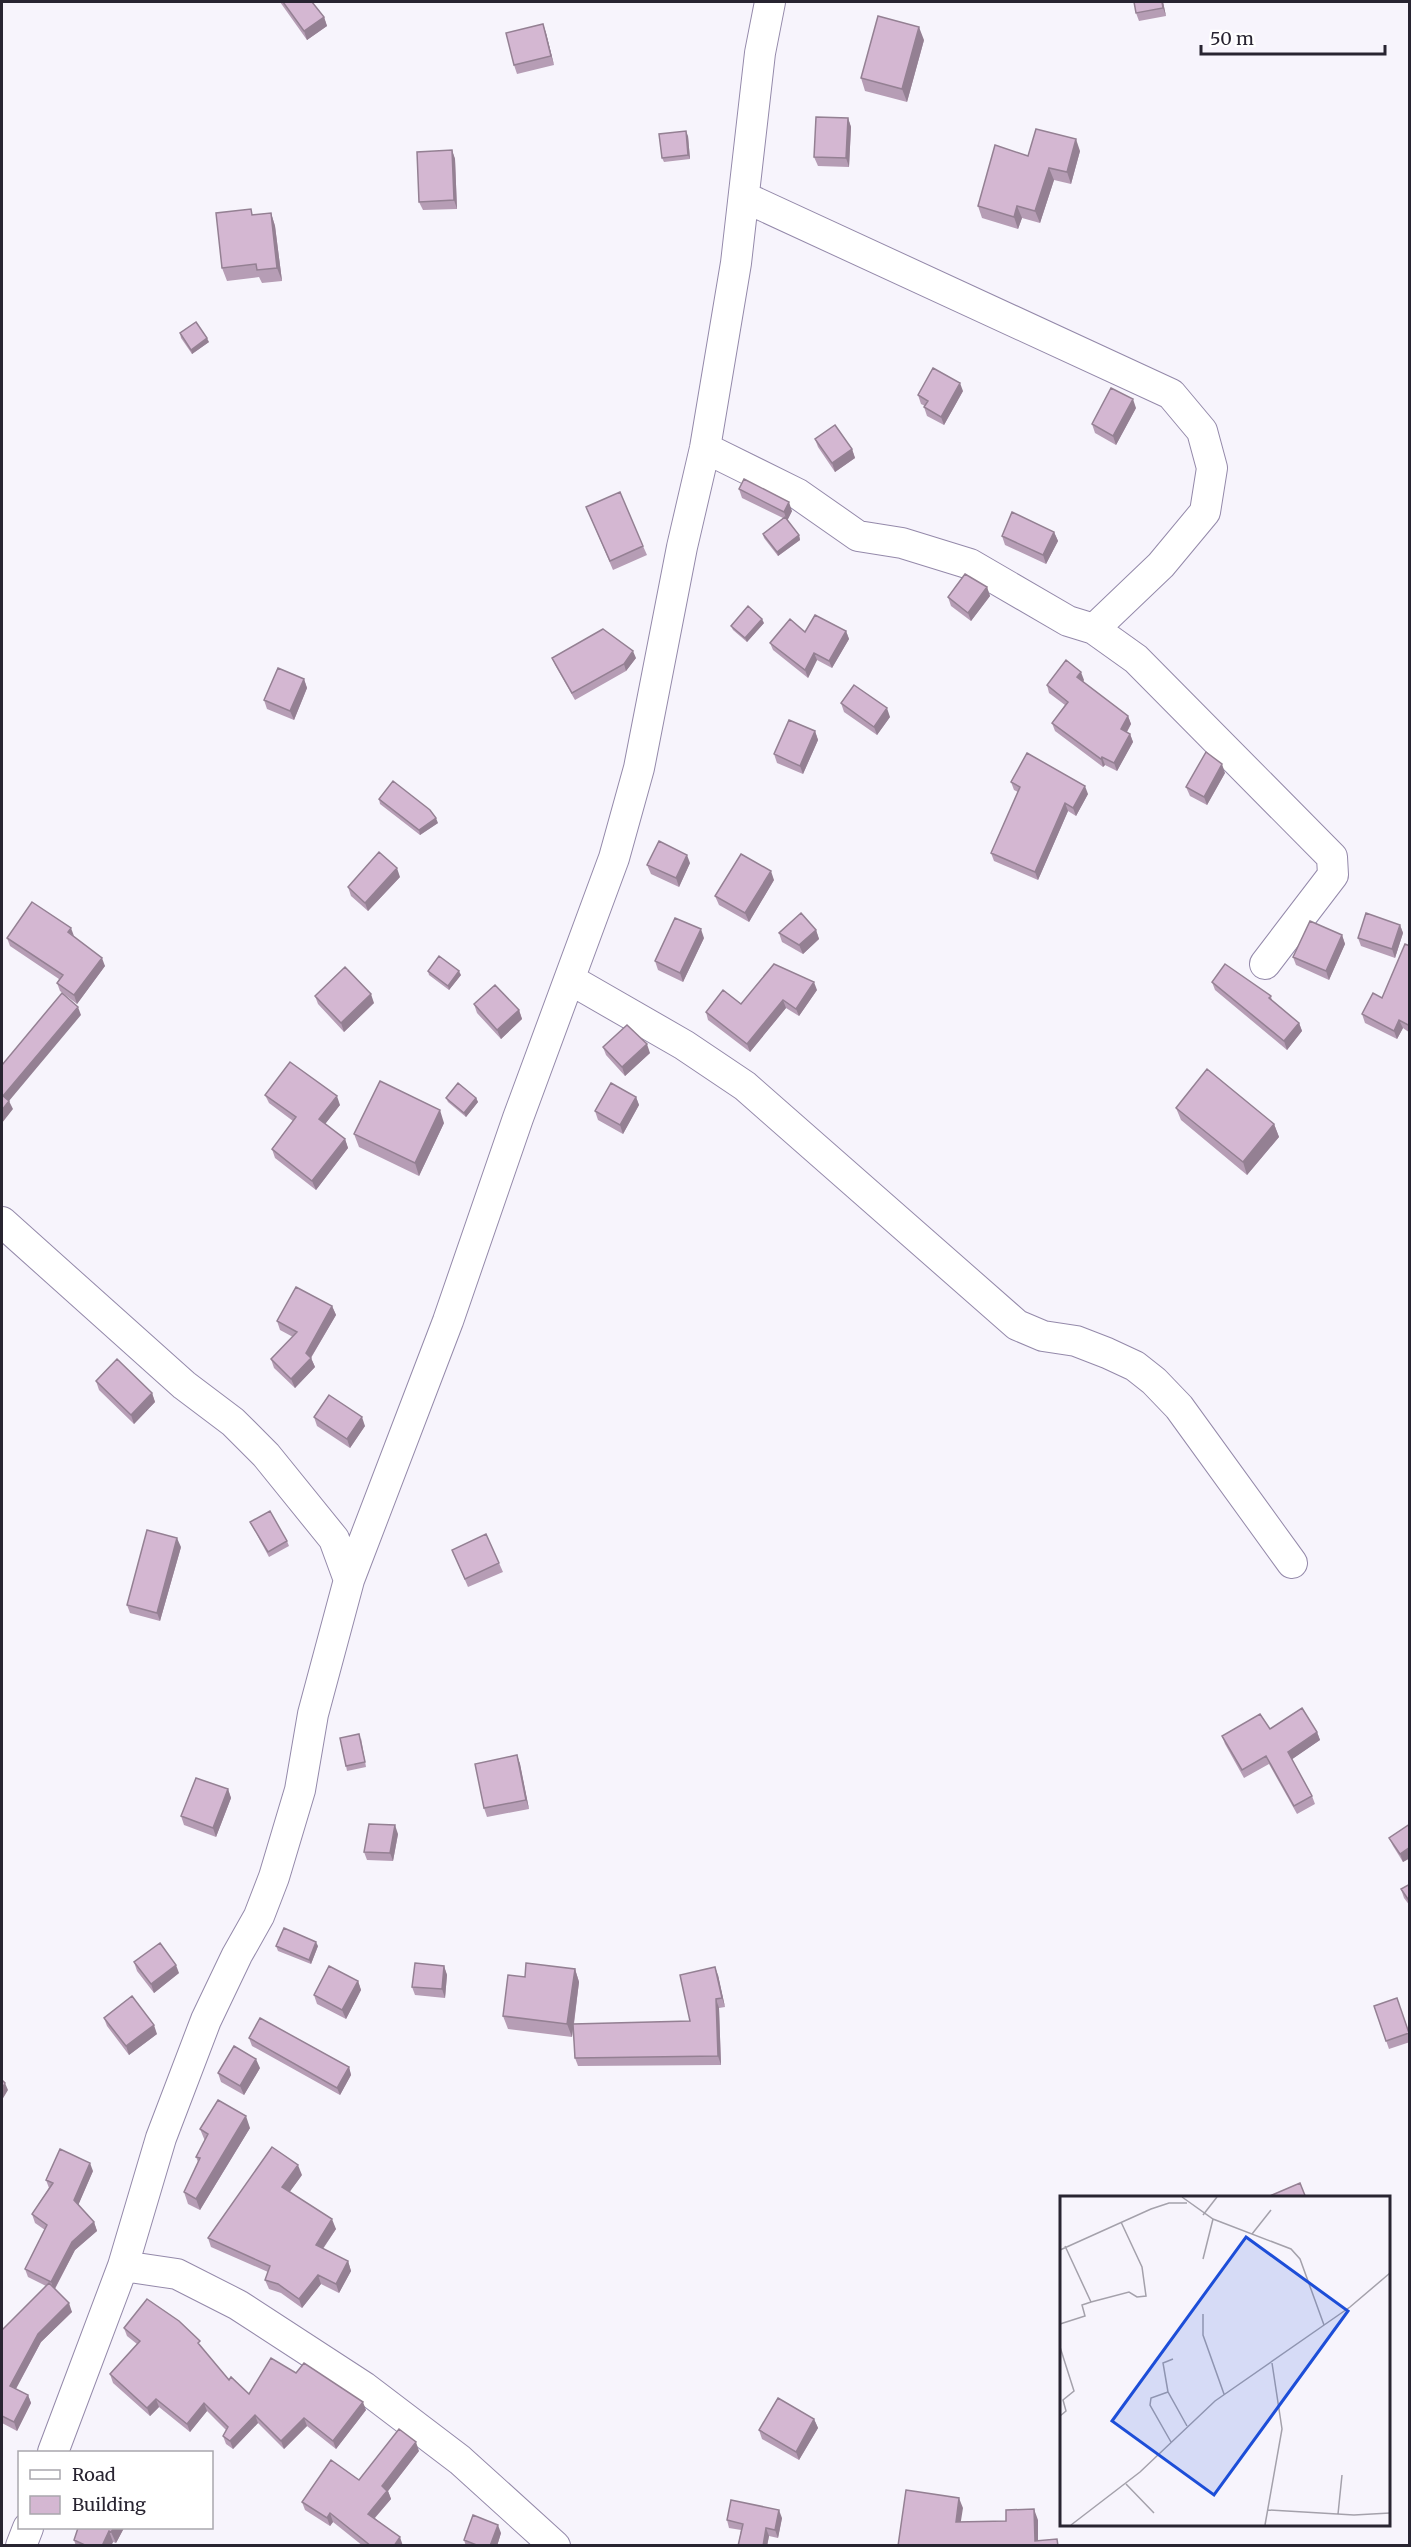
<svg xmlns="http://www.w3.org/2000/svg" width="1411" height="2547" font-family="Merriweather,serif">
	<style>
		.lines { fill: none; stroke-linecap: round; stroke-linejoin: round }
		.street-casing { stroke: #9489aa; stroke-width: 32 }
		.street { stroke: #fff; stroke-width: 30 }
		.wall { fill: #b69db5 }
		.shaded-wall { fill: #948093 }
		.building { fill: #d4b7d2; stroke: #948093; stroke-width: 1.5 }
		.inset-road { fill: none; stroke: #a4a1ab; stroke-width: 1.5 }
		.view { fill: #1d4ed8; fill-opacity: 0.15; stroke: #1d4ed8; stroke-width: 3 }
		.inset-edge { fill: none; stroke: #282431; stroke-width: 3 }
	</style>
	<rect width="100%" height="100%" fill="#f7f4fc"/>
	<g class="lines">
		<defs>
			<path id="street" d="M705 448 798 494 858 536 902 543 970 564 1068 621 1094 629 1161 565 1205 512 1212 468 1202 431 1171 394 744 197
				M1094 629 1136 659 1332 857 1333 875 1265 964
				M571 980 684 1045 745 1086 1017 1325 1043 1336 1076 1341 1107 1353 1135 1366 1154 1381 1179 1407 1292 1563
				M2 1222 184 1385 233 1422 266 1455 334 1539 349 1580
				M123 2266 177 2274 238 2305 364 2387 460 2460 555 2546
				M53 2452 123 2266 161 2138 206 2020 237 1955 259 1916 274 1877 300 1790 313 1714 349 1580 448 1321 518 1118 614 858 639 768 682 547 705 448 736 263 760 53 770 2
				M21 2546 28 2528"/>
		</defs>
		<use href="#street" class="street-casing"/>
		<use href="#street" class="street"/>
	</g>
	<path class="wall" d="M280 2H312L324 17 327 26 307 40Z
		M1134 2H1163L1166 16 1139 21 1136 13Z
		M543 24 546 33 554 65 517 74 514 65Z
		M924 40 907 102 865 91 861 78Z
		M848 118 851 127 849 167 818 166 814 157Z
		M688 136 690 159 664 162 662 158Z
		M452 150 455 159 457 209 423 210 419 202Z
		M1080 151 1071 184 1054 180 1040 223 1022 218 1018 229 982 218 978 206 1028 156Z
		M271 213 275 226 282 281 262 283 259 277 227 281 222 268 253 215Z
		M180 333 209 342 192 354 181 338Z
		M963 391 944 425 927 416 924 407 925 406 921 404 918 395Z
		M1136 408 1116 445 1095 433 1092 424Z
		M815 439 852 449 855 458 835 472 818 447Z
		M739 489 792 511 787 521 799 535 800 540 778 556 764 538 763 534 783 518 742 498Z
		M586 507 643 546 647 555 613 570Z
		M1054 532 1058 541 1046 564 1005 545 1002 536Z
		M987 587 990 596 971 621 951 606 948 597Z
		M764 623 747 642 733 630 731 626Z
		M846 631 849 639 832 668 817 660 808 678 773 650 770 643 805 632Z
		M552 658H636L626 671 575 700 555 665Z
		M304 679 307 688 294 720 267 709 264 700Z
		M1084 680 1083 682 1128 716 1131 724 1127 732 1130 734 1133 742 1117 771 1105 765 1103 767 1055 731 1052 723 1065 705 1049 693 1047 685Z
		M841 703 890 717 877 735 844 712Z
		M815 731 818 740 803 774 777 763 774 754Z
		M1225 773 1207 805 1190 796 1186 787Z
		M1011 782 1088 794 1076 816 1068 811 1038 880 994 861 991 853 1018 792 1014 790Z
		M379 799 438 823 420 835 380 804Z
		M690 863 679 887 651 874 647 865Z
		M400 877 368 911 351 896 348 887Z
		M774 880 749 922 719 905 715 896Z
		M1400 925 1403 933 1395 958 1361 946 1358 938Z
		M816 930 819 939 803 954 782 942 779 933Z
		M1342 935 1345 944 1329 980 1296 965 1293 957Z
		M74 937 105 966 77 1004 60 991 57 983 59 979 10 946 7 938Z
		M704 938 683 982 658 970 655 961Z
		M1410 946V1033L1403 1028 1397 1039 1365 1023 1362 1014 1382 998Z
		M428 971 461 975 449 990 429 975Z
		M1212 982 1271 996 1272 1001 1299 1023 1302 1031 1287 1050 1215 990Z
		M817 990 799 1016 786 1008 750 1052 708 1020 706 1012 741 1004Z
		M315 996 374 1003 344 1032 318 1004Z
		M474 1004 519 1010 522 1019 501 1039 477 1013Z
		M603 1047 650 1053 625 1076 606 1055Z
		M265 1095 340 1105 325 1124 345 1139 348 1148 316 1190 275 1158 272 1149 293 1121 269 1103Z
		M636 1097 639 1105 623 1134 598 1120 595 1111Z
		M446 1098H476L478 1102 466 1117 448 1102Z
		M1176 1108 1274 1124 1279 1137 1247 1175 1181 1120Z
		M444 1123 419 1176 359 1147 354 1134Z
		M332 1306 336 1315 311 1358 315 1367 295 1388 274 1368 271 1359 293 1337 280 1330 277 1321Z
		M96 1381 152 1393 155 1402 134 1424 99 1390Z
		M314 1417 365 1426 350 1448 317 1426Z
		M250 1522 287 1541 289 1546 269 1557Z
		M181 1547 160 1621 130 1613 127 1605Z
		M452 1550 499 1563 503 1572 468 1587Z
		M1270 1729 1317 1732 1320 1740 1292 1759 1312 1796 1315 1804 1297 1814 1269 1764 1244 1778 1225 1744 1222 1736Z
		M361 1738 366 1767 347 1771 346 1766Z
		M517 1755 520 1764 529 1809 487 1817 484 1808Z
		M228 1789 231 1798 216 1837 184 1825 181 1816Z
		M1410 1824V1858L1403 1862 1393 1846 1389 1838Z
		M398 1834 393 1861 367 1860 364 1852Z
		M1410 1884V1906L1404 1898 1401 1889Z
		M276 1946H318L311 1964 278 1951Z
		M134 1962 179 1973 154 1993 137 1971Z
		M444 1966 447 1975 445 1998 415 1995 412 1987Z
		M575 1969 579 1982 574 2024 690 2021 718 1975 725 2007 719 2008 721 2065 578 2066 575 2058 573 2027 572 2037 508 2029 503 2016 525 1977Z
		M358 1981 361 1990 346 2019 317 2004 314 1995Z
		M1374 2006 1410 2033V2042L1389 2049Z
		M104 2018 157 2034 129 2055 107 2026Z
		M249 2038 349 2067 351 2075 340 2095 252 2046Z
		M260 2068 244 2095 221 2082 218 2073Z
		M250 2128 200 2210 188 2204 184 2192 198 2162 196 2157 205 2141 200 2129Z
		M93 2171 78 2205 94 2222 97 2231 75 2250 55 2289 72 2312 41 2342 16 2389 28 2395 31 2403 17 2431 2 2423V2330L46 2286 28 2277 25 2269 45 2230 35 2223 32 2214 49 2188 46 2180Z
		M302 2175 289 2192 336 2229 323 2249 348 2261 351 2271 339 2293 321 2284 302 2308 281 2293 269 2289 265 2280 268 2272 211 2247 208 2238Z
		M124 2328 203 2349 229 2380 249 2394 296 2373 366 2410 336 2449 307 2426 284 2449 258 2423 233 2449 226 2444 223 2436 226 2430 207 2411 190 2432 159 2407 150 2416 113 2383 110 2374 137 2344 127 2336Z
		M814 2419 818 2428 799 2460 762 2439 759 2430Z
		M419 2451 388 2491 391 2499 375 2518 403 2546H363L333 2522 330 2526 305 2510 302 2502 359 2480Z
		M782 2518 778 2538 769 2536 767 2546H738L741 2530 729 2528 727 2520Z
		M78 2528H124L116 2543 113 2542 111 2546H76L74 2540Z
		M501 2533 497 2546H466L464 2540Z"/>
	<path class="shaded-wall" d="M1162 2H1163L1166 16 1163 8Z
		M324 17 327 26 307 40 304 31Z
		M543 24 546 33 554 65 551 56Z
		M919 27 924 40 907 102 902 89Z
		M848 118 851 127 849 167 846 158Z
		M686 131 688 136 690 159 688 155Z
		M1076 139 1080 151 1071 184 1067 172Z
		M452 150 455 159 457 209 454 200Z
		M1049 168 1054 180 1040 223 1035 211Z
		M1017 206 1022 218 1018 229 1014 217Z
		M271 213 275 226 282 281 277 268Z
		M207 338 209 342 192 354 191 350Z
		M960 383 963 391 944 425 941 417Z
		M1133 399 1136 408 1116 445 1113 436Z
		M852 449 855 458 835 472 832 463Z
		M789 502 792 511 787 521 784 512Z
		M1054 532 1058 541 1046 564 1043 555Z
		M799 535 800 540 778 556 777 552Z
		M987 587 990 596 971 621 968 613Z
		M762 619 764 623 747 642 745 638Z
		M846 631 849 639 832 668 829 661Z
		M633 651 636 658 626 671 624 664Z
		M814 653 817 660 808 678 805 670Z
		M1081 672 1084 680 1080 685 1077 677Z
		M304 679 307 688 294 720 290 711Z
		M887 708 890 717 877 735 874 727Z
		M1128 716 1131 724 1124 737 1121 729Z
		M815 731 818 740 803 774 800 766Z
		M1130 734 1133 742 1117 771 1114 763Z
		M1102 757 1105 765 1103 767 1101 759Z
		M1222 764 1225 773 1207 805 1204 797Z
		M1085 786 1088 794 1076 816 1073 808Z
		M1065 803 1068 811 1038 880 1035 872Z
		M436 818 438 823 420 835 419 830Z
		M687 855 690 863 679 887 676 878Z
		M397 868 400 877 368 911 365 903Z
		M771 871 774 880 749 922 745 913Z
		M1400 925 1403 933 1395 958 1392 949Z
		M71 928 74 936 68 932Z
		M701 929 704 938 683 982 680 973Z
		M816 930 819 939 803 954 799 945Z
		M1342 935 1345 944 1329 980 1326 971Z
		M102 958 105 966 77 1004 74 995Z
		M459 971 461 975 449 990 448 986Z
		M814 982 817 990 799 1016 796 1009Z
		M371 994 374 1003 344 1032 341 1023Z
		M783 1000 786 1008 750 1052 747 1044Z
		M78 1007 81 1015 9 1101 13 1109 2 1123V1110L3 1096Z
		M519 1010 522 1019 501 1039 497 1030Z
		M1399 1020 1403 1028 1397 1039 1394 1031Z
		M1299 1023 1302 1031 1287 1050 1284 1041Z
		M647 1044 650 1053 625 1076 622 1067Z
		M337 1096 340 1105 322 1128 319 1119Z
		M636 1097 639 1105 623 1134 620 1125Z
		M476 1098 478 1102 466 1117 464 1113Z
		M440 1110 444 1123 419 1176 415 1163Z
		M1274 1124 1279 1137 1247 1175 1243 1162Z
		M345 1139 348 1148 316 1190 312 1181Z
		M332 1306 336 1315 310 1359 311 1358 315 1367 295 1388 291 1379Z
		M152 1393 155 1402 134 1424 131 1415Z
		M362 1417 365 1426 350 1448 347 1439Z
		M177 1538 181 1547 160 1621 157 1613Z
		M1317 1732 1320 1740 1291 1760 1288 1752Z
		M517 1755 520 1764 529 1809 526 1800Z
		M228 1789 231 1798 216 1837 213 1828Z
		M395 1825 398 1834 393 1861 390 1853Z
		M1410 1847V1858L1403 1862 1400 1854Z
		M316 1942 318 1946 311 1964 309 1960Z
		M176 1965 179 1973 154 1993 151 1984Z
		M444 1966 447 1975 445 1998 442 1989Z
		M715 1967 718 1975 725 2007 722 1998Z
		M575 1969 579 1982 572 2037 567 2024Z
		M358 1981 361 1990 346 2019 342 2010Z
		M716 1999 719 2008 721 2065 718 2056Z
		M154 2025 157 2034 129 2055 126 2046Z
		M256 2059 260 2068 244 2095 240 2086Z
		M349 2067 351 2075 340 2095 337 2088Z
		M5 2083 8 2090 2 2100V2089Z
		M246 2116 250 2128 200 2210 196 2199Z
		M90 2163 93 2171 77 2208 74 2200Z
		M298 2165 302 2175 286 2197 282 2187Z
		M332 2219 336 2229 319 2254 316 2245Z
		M94 2222 97 2231 75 2250 54 2290 51 2282 72 2242Z
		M348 2261 351 2271 339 2293 336 2284Z
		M318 2275 321 2284 302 2308 299 2299Z
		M69 2303 72 2312 41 2342 13 2394 10 2386 38 2334Z
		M28 2395 31 2403 17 2431 14 2422Z
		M156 2399 159 2407 150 2416 147 2408Z
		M363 2402 366 2410 336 2449 333 2441Z
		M204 2403 207 2411 190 2432 187 2424Z
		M255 2415 258 2423 233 2449 230 2441Z
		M304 2418 307 2426 284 2449 281 2441Z
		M814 2419 818 2428 799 2460 796 2452Z
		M416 2442 419 2451 388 2491 391 2499 371 2522 368 2514 382 2486Z
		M959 2498 963 2508 959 2533 956 2522Z
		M1034 2509 1038 2520V2546L1035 2541Z
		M779 2510 782 2518 778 2538 775 2530Z
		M330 2513 333 2522 330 2526 327 2518Z
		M498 2525 501 2533 497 2546H490Z
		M114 2528H124L116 2543 111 2532Z
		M766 2528 769 2536 767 2546H763Z
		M109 2531 113 2542 111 2546H102Z
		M400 2537 403 2546H394Z"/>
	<path class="building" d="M283 2H312L324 17 304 31Z
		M1134 2H1162L1163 8 1136 13Z
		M878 16 919 27 902 89 861 78Z
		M543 24 551 56 514 65 506 33Z
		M816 117 848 118 846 158 814 157Z
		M1036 129 1076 139 1067 172 1049 168 1035 211 1017 206 1014 217 978 206 995 145 1028 156Z
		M686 131 688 155 662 158 659 134Z
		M452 150 454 200 419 202 417 152Z
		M251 209 252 215 271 213 277 268 257 270 256 264 222 268 216 213Z
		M196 322 207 338 191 350 180 333Z
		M933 368 960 383 941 417 924 407 928 401 918 395Z
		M1111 388 1133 399 1113 436 1092 424Z
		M835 425 852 449 832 463 815 439Z
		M744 479 789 502 784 512 739 489Z
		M620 492 643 546 610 561 586 507Z
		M1012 512 1054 532 1043 555 1002 536Z
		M785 517 799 535 777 552 763 534Z
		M965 574 987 587 968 613 948 597Z
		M748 606 762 619 745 638 731 626Z
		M815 615 846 631 829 661 814 653 805 670 770 643 790 619 805 632Z
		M603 629 633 651 624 664 572 693 552 658Z
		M1066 660 1081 672 1077 677 1128 716 1121 729 1130 734 1114 763 1102 757 1101 759 1052 723 1068 702 1047 685Z
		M278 668 304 679 290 711 264 700Z
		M854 685 887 708 874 727 841 703Z
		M789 720 815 731 800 766 774 754Z
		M1206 752 1222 764 1204 797 1186 787Z
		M1027 753 1085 786 1073 808 1065 803 1035 872 991 853 1020 787 1011 782Z
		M393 781 430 810 436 818 419 830 379 799Z
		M659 841 687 855 676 878 647 865Z
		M379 852 397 868 365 903 348 887Z
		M741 854 771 871 745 913 715 896Z
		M32 902 71 928 68 932 102 958 74 995 57 983 63 975 7 938Z
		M801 913 816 930 799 945 779 933Z
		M1366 913 1400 925 1392 949 1358 938Z
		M675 918 701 929 680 973 655 961Z
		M1310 921 1342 935 1326 971 1293 957Z
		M1405 944 1410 946V1026L1399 1020 1394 1031 1362 1014 1373 993 1382 998Z
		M439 956 459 971 448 986 428 971Z
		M774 964 814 982 796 1009 783 1000 747 1044 706 1012 723 990 741 1004Z
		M1225 964 1271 996 1269 998 1299 1023 1284 1041 1212 982Z
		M345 967 371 994 341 1023 315 996Z
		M495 985 519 1010 497 1030 474 1004Z
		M62 993 78 1007 3 1096 9 1101 2 1110V1065Z
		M627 1025 647 1044 622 1067 603 1047Z
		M290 1062 337 1096 319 1119 345 1139 312 1181 272 1149 296 1117 265 1095Z
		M1207 1069 1274 1124 1243 1162 1176 1108Z
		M380 1081 440 1110 415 1163 354 1134Z
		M458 1083 476 1098 464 1113 446 1098Z
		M611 1083 636 1097 620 1125 595 1111Z
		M296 1287 332 1306 306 1353 311 1358 291 1379 271 1359 297 1332 277 1321Z
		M117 1359 152 1393 131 1415 96 1381Z
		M329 1395 362 1417 347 1439 314 1417Z
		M270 1511 287 1541 268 1552 250 1522Z
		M147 1530 177 1538 157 1613 127 1605Z
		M486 1534 499 1563 465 1579 452 1550Z
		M1302 1708 1317 1732 1288 1752 1312 1796 1294 1806 1266 1756 1242 1770 1222 1736 1260 1714 1270 1729Z
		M359 1734 365 1762 346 1766 340 1738Z
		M517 1755 526 1800 484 1808 475 1764Z
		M196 1778 228 1789 213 1828 181 1816Z
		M369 1824 395 1825 390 1853 364 1852Z
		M1410 1824V1847L1400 1854 1389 1838Z
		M1410 1884V1902L1401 1889Z
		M284 1928 316 1942 309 1960 276 1946Z
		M160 1943 176 1965 151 1984 134 1962Z
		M415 1963 444 1966 442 1989 412 1987Z
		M526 1963 575 1969 567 2024 503 2016 508 1975 525 1977Z
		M329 1966 358 1981 342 2010 314 1995Z
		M715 1967 722 1998 716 1999 718 2056 575 2058 573 2024 690 2021 680 1975Z
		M132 1996 154 2025 126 2046 104 2018Z
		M1397 1998 1409 2033 1386 2041 1374 2006Z
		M260 2018 349 2067 337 2088 249 2038Z
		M234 2046 256 2059 240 2086 218 2073Z
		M2 2080 5 2083 2 2089Z
		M218 2100 246 2116 196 2199 184 2192 200 2158 196 2157 208 2134 200 2129Z
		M272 2147 298 2165 282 2187 332 2219 316 2245 348 2261 336 2284 318 2275 299 2299 278 2284 265 2280 270 2266 208 2238Z
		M60 2149 90 2163 74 2200 94 2222 72 2242 51 2282 25 2269 47 2225 32 2214 53 2183 46 2180Z
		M1300 2183 1306 2198H1265Z
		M49 2283 69 2303 38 2334 10 2386 28 2395 14 2422 2 2416V2330Z
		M147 2299 179 2321 200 2341 198 2343 229 2380 231 2377 249 2394 271 2358 296 2373 304 2363 363 2402 333 2441 304 2418 281 2441 255 2415 230 2441 223 2436 228 2427 204 2403 187 2424 156 2399 147 2408 110 2374 140 2341 124 2328Z
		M778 2398 814 2419 796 2452 759 2430Z
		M399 2429 416 2442 382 2486 387 2491 368 2514 400 2537 394 2546H371L330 2513 327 2518 302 2502 331 2460 359 2480Z
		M906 2490 959 2498 956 2522 1006 2521V2510L1034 2509 1035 2541 1057 2539 1058 2546H898Z
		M731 2500 779 2510 775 2530 766 2528 763 2546H738L743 2524 727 2520Z
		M473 2515 498 2525 490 2546H479L464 2540Z
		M78 2528H114L111 2532 109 2531 102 2546H87L74 2540Z"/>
	<g transform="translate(1060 2196)">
		<rect width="330" height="330" fill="#f7f4fc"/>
		<path class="inset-road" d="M122 1 153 23 231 53 240 63 264 129M143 19 157 1M192 38 211 14M0 54 91 13 109 7H127M143 63 153 23M31 106 69 96 77 101 86 100 82 71 61 26M143 118V139L164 198M0 128 25 120 22 109 31 106 5 50M0 151 14 195 3 204 6 215 0 220M108 196 103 167 113 163M111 246 90 209 91 202 108 196 127 230M66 288 94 317M208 314 294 319 330 317M278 318 282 279M11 329 80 276 155 205 290 111 330 77M205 329 222 233 212 167"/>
		<path class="view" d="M186 41 288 115 154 299 52 225Z"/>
		<rect width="330" height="330" class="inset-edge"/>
	</g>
	<rect width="1411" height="2547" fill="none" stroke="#282431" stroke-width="6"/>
	<rect x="18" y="2451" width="195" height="78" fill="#ffffff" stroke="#a9a7ad" stroke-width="1.5"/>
	<rect x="30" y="2470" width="30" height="9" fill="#ffffff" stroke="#a9a7ad" stroke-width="1.5"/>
	<text x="72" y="2481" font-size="18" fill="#282431">Road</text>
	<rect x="30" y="2496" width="30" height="18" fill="#d4b7d2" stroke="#a9a7ad" stroke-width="1.5"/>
	<text x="72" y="2511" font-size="18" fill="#282431">Building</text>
	<path d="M1201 45v9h184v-9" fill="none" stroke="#282431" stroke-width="3"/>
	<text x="1210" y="45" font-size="18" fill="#282431" stroke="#ffffff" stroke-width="4.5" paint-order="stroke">50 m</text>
</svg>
